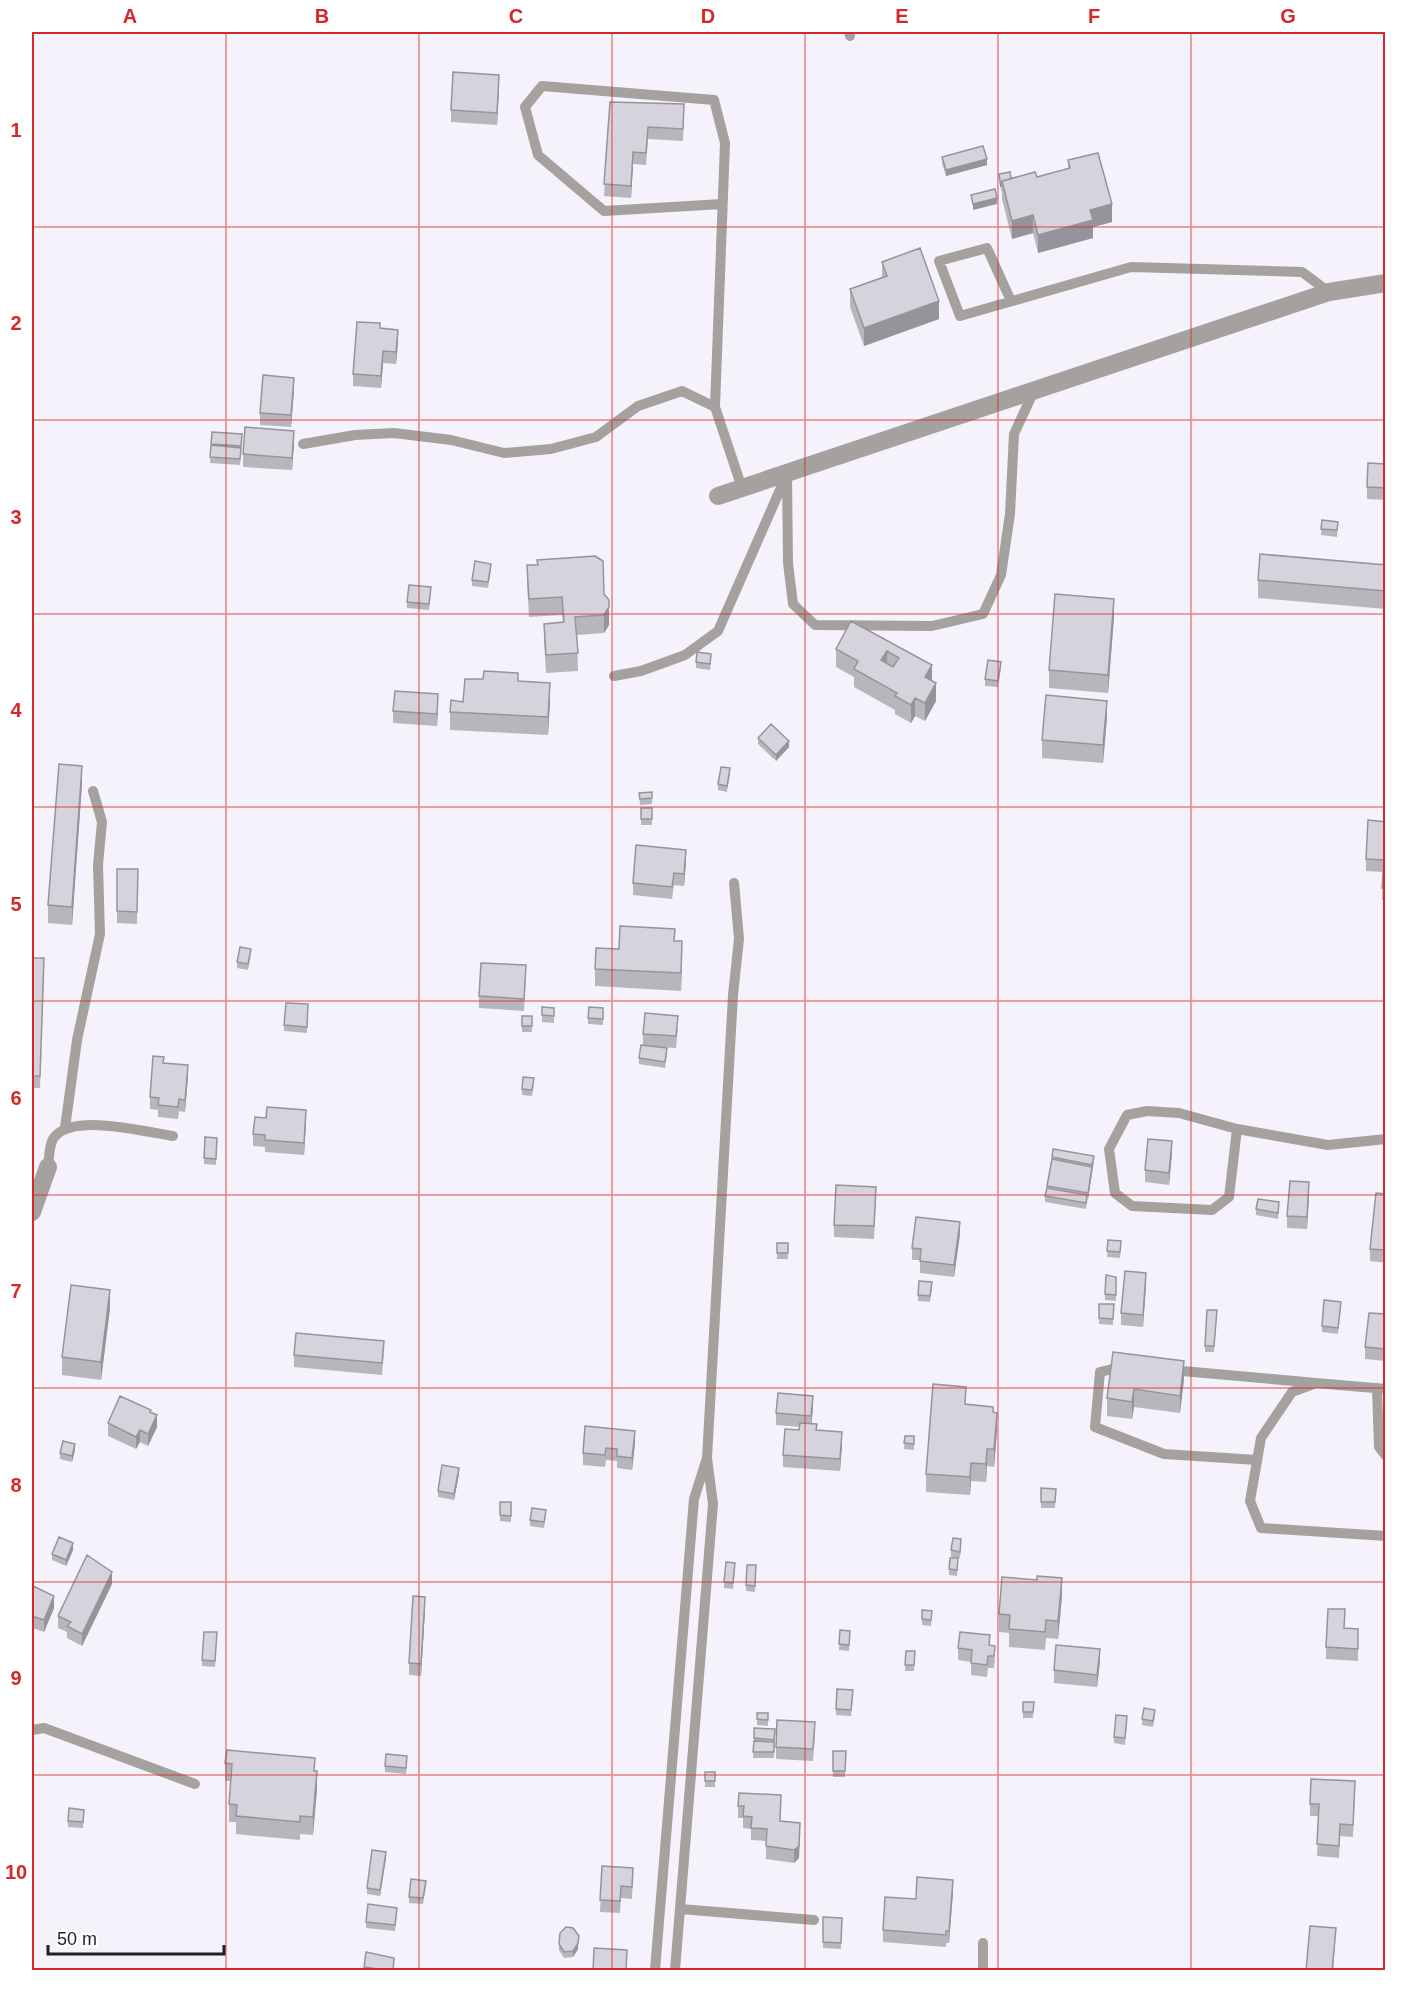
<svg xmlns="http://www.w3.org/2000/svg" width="1417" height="2002" font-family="Arial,sans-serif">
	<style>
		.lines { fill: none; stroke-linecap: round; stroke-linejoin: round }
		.lane { stroke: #a4a19e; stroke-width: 10 }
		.street { stroke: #a4a19e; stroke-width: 18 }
		.wall { fill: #b9b5bd }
		.shaded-wall { fill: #96949a }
		.building { fill: #d7d3dc; stroke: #96949a; stroke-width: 1.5; fill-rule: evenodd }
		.grid { fill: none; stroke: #d62828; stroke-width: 1.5; stroke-opacity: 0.55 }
		.neatline { fill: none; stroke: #d62828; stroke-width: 2 }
		.grid-label { font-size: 20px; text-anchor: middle; font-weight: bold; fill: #d62828 }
	</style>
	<rect width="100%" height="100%" fill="#f6f2fb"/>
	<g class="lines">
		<path class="lane" d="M849 32 850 36
			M1011 301 987 248 939 261 960 316 1131 267 1302 272 1329 292
			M715 407 725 143 714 100 542 86 525 107 538 155 604 211 722 204
			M303 444 355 435 394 433 451 440 504 453 551 449 596 437 638 406 682 391 715 407 742 488
			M614 676 641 671 685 655 718 631 787 474 788 563 793 604 815 625 932 626 983 614 1001 575 1010 514 1014 434 1034 391
			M65 1128 77 1040 100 934 98 865 102 822 93 791
			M1237 1129 1229 1197 1212 1210 1132 1206 1115 1193 1109 1149 1127 1115 1147 1111 1179 1113 1237 1129 1328 1145 1386 1139
			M48 1167C49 1159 49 1146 53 1139 70 1112 146 1132 173 1136
			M1125 1366 1100 1372 1095 1427 1164 1454 1257 1460
			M1171 1370 1316 1383
			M1377 1388 1379 1447 1386 1456
			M1386 1389 1316 1383 1292 1392 1261 1438 1250 1501 1261 1528 1386 1536
			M32 1730 44 1728 195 1784
			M681 1909 814 1920
			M655 1970 694 1499 706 1461
			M675 1970 713 1504 707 1458 733 995 739 939 734 883
			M983 1970V1943"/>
		<path class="street" d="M718 496 1329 292 1386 283
			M32 1212 48 1167"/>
	</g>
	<path class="wall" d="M499 87 497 125 451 122V110Z
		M610 102 684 116 683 141 648 139 646 165 633 164 631 198 604 196Z
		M942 157 987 165 946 176 942 163Z
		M1068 160 1112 222 1093 227V238L1038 253 1033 233 1012 239 1002 199V193L999 180V174L1011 179 1037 177 1068 169Z
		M882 262 939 319 864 346 850 307V289L882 277Z
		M380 328 398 342 396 364 383 363 381 388 353 386V374Z
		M294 390 291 427 260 425V413Z
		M212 432 242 440 240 465 210 463Z
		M294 443 292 470 243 467V454Z
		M1386 464V500L1367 499V487Z
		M1322 520 1338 522 1337 537 1321 535Z
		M527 565 604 594 609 625 604 633 577 635 578 671 546 673 544 641V624L563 622 562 615 529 617 527 583Z
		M1386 565V609L1258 598V580Z
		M491 570 488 588 472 586V580Z
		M431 593 429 610 407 608V602Z
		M1114 617 1108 693 1049 688V670Z
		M851 621 932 680 936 701 925 721 915 716 911 723 895 714V710L854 687V677L836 667V649Z
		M711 660 710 670 696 668V662Z
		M1001 668 998 687 985 686V679Z
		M518 681 550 701 548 735 450 730V712L463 702Z
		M438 706 437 726 393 723V711Z
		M1107 718 1103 763 1042 758V740Z
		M758 738 789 747 776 761 758 744Z
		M730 774 727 792 718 790V784Z
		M82 784 72 925 48 923V905Z
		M639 793 652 798V804L640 805Z
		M641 808H652V825H641Z
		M1386 822V900H1382L1383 872 1366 871V859Z
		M686 862 684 886 674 885 672 899 633 895V883Z
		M117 869H138L137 924 117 923Z
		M675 941 682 959 681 991 595 986V969L619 949Z
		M251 955 248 970 237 968V962Z
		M32 958 44 970 40 1088H32Z
		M526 977 524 1011 479 1008V996Z
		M542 1007 554 1008V1023L542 1022Z
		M603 1008V1025L588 1024V1018Z
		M308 1010 307 1033 284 1031V1025Z
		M522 1016H532V1032H522Z
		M678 1028 676 1048 659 1047 667 1054 665 1068 639 1064V1058L643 1045V1034Z
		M164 1063 188 1077 185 1112 179 1111 178 1119 158 1117V1110L150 1109V1097Z
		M534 1084 532 1096 522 1095V1089Z
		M306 1122 304 1155 265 1152V1147L253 1146V1134Z
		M205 1137 217 1138 216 1165 204 1164Z
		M1172 1153 1169 1185 1145 1182V1170Z
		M1052 1157 1094 1162 1086 1209 1045 1202V1196Z
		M1309 1194 1307 1229 1287 1228V1216Z
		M1386 1194V1263L1370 1261V1249Z
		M876 1199 874 1239 834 1237V1225Z
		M1256 1209H1279L1278 1219 1256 1215Z
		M960 1234 954 1277 920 1273V1260H912V1248Z
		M1108 1240 1121 1247 1120 1258 1107 1257Z
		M777 1243H788V1259H777Z
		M1116 1277V1301L1105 1300V1294Z
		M1146 1285 1143 1327 1121 1325V1313Z
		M932 1288 930 1302 918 1301V1295Z
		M1099 1304H1114L1113 1325 1099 1324Z
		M110 1308 101 1380 62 1375V1357Z
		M1341 1308 1338 1334 1322 1332V1326Z
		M1217 1310 1214 1352H1205V1346Z
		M1386 1314V1361L1365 1359V1347Z
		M1113 1352 1184 1379 1180 1413 1134 1407 1132 1419 1107 1416V1398Z
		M384 1353 382 1375 294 1367V1355Z
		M966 1404 993 1412 997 1431 994 1467 987 1466 986 1482 971 1481 970 1495 926 1492V1474Z
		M813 1408 811 1424 817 1430 842 1444 840 1471 783 1467V1455L799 1430 800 1427 776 1425V1413Z
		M151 1412 157 1427 148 1446 140 1442 136 1449 108 1436V1423Z
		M905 1436H914V1450L904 1449Z
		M635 1443 632 1470 617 1468V1461L606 1460 605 1467 583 1465V1453Z
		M75 1450 72 1462 60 1459V1453Z
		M459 1474 454 1500 438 1497V1491Z
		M1041 1488 1056 1489 1055 1508H1041Z
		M500 1502H511V1522L500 1521Z
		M546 1516 544 1528 530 1526V1520Z
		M961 1545 960 1558 951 1557V1550Z
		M73 1550 66 1566 52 1560V1554Z
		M958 1564 957 1576 949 1575V1569Z
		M735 1569 733 1589 724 1588V1582Z
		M756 1571 755 1592 746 1591V1585Z
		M112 1584 82 1646 67 1638V1632L58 1628V1616Z
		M32 1590 54 1608 44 1632 32 1628Z
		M1062 1596 1058 1639 1046 1638 1045 1650 1009 1647V1633L999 1632V1614Z
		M425 1609 421 1676 409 1675V1663Z
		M932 1617 931 1626 922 1625V1619Z
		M1358 1629V1661L1326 1659V1647Z
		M840 1630 850 1631 849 1651 839 1650Z
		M217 1632 215 1667 202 1666V1660Z
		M990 1645 995 1658 994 1668H988L987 1677 971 1675V1662L958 1660V1648Z
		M906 1651H915L914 1671H905Z
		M1100 1661 1097 1687 1054 1683V1670Z
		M853 1696 851 1716 836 1715V1709Z
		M1023 1702H1034L1033 1718H1023Z
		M757 1713H768V1726L757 1725Z
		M1155 1716 1153 1727 1142 1725V1719Z
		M1127 1722 1125 1745 1114 1743V1737Z
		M815 1734 813 1761 776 1759V1747Z
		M775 1735 774 1758H753L754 1738Z
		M833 1751H846L845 1777H833Z
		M407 1762 406 1774 385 1772V1766Z
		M225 1763 315 1771 317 1789 313 1835 300 1834V1840L236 1834V1822H229V1804L231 1781H225Z
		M705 1772H715V1787H705Z
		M1355 1793 1353 1837 1340 1836 1339 1858 1317 1856 1319 1816H1310V1804Z
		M738 1806 781 1807 780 1821 800 1835 799 1858 794 1863 766 1859V1841L751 1840V1829L743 1828V1818H738Z
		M84 1816 83 1828 68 1827V1821Z
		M386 1858 380 1896 367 1894V1888Z
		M602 1866 633 1880 632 1899 621 1898 620 1913 600 1912Z
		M426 1887 423 1904 409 1903V1897Z
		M953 1892 949 1943H946V1947L883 1942V1930L916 1899Z
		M397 1914 395 1931 366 1928V1922Z
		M823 1917 842 1918 841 1949 823 1948Z
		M579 1936 578 1949 573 1957 564 1958 559 1950V1944Z
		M394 1958V1971H364V1967Z"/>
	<path class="shaded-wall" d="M499 75V87L497 125V113Z
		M633 152V164L631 198V186Z
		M987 159V165L946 176V170Z
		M997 198V204L973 210V204Z
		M1112 204V222L1093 227V238L1038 253V235L1090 210Z
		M1033 215V233L1012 239V221Z
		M939 301V319L864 346V328Z
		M398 330V342L396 364V352Z
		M383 351V363L381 388V376Z
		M294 378V390L291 427V415Z
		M294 431V443L292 470V458Z
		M1114 599V617L1108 693V675Z
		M609 607V625L604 633V615Z
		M887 651V669L881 660Z
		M932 665V683L925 677Z
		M550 683V701L548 735V717Z
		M936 683V701L925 721V703Z
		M438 694V706L437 726V714Z
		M915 698V716L911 723V705Z
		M1107 701V718L1103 763V745Z
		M789 741V747L776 761V755Z
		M82 766V784L72 925V907Z
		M686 850V862L684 886V874Z
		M682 941V959L681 991V973Z
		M188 1065V1077L185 1112V1100Z
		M306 1110V1122L304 1155V1143Z
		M1172 1141V1153L1169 1185V1173Z
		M1094 1156 1092 1173 1088 1200V1193Z
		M1309 1182V1194L1307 1229V1217Z
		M960 1222V1234L954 1277V1265Z
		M1146 1273V1285L1143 1327V1315Z
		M110 1290V1308L101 1380V1362Z
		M1184 1361V1379L1180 1413V1396Z
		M1134 1389V1407L1132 1419V1402Z
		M813 1396V1408L811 1428V1416Z
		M997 1413V1431L994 1467V1449Z
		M157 1415V1427L148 1446V1434Z
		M140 1430V1442L136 1449V1437Z
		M635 1431V1443L632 1470V1458Z
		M842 1432V1444L840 1471V1459Z
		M75 1444V1450L72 1462V1456Z
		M987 1449V1466L986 1482V1464Z
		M971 1463V1481L970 1495V1477Z
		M459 1468V1474L454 1500V1494Z
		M73 1543V1550L66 1566V1560Z
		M112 1572V1584L82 1646V1634Z
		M1062 1578V1596L1058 1639V1621Z
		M54 1596V1608L44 1632V1620Z
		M425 1597V1609L421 1676V1664Z
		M1100 1649V1661L1097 1687V1675Z
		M317 1771V1789L313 1835V1817Z
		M800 1823 799 1858 794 1863V1850Z
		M386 1852V1858L380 1896V1890Z
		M953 1880V1892L949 1943V1931Z
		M1336 1928 1333 1971H1332Z
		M578 1943V1949L573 1957V1951Z"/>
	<path class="building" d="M453 72 499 75 497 113 451 110Z
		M610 102 684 104 683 129 648 127 646 153 633 152 631 186 604 184Z
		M983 146 987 159 946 170 942 157Z
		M1098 153 1112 204 1090 210 1093 220 1038 235 1033 215 1012 221 1002 181 1035 172 1037 177 1070 168 1068 160Z
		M1010 172 1011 179 1002 181 1001 187 999 174Z
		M995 189 997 198 973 204 971 195Z
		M920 248 939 301 864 328 850 289 887 276 882 262Z
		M357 322 380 323V328L398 330 396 352 383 351 381 376 353 374Z
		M263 375 294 378 291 415 260 413Z
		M245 427 294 431 292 458 243 454Z
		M212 432 242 434 241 446 211 444Z
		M211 445 241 448 240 459 210 457Z
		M1368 463 1386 464V488L1367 487Z
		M1322 520 1338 522 1337 530 1321 529Z
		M1260 554 1386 565V591L1258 580Z
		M595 556 603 561 604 594 609 600V607L604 615 575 617 578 653 546 655 544 624 564 622 562 597 529 599 527 565H538L537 560Z
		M475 561 491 564 488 582 472 580Z
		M409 585 431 587 429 604 407 602Z
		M1055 594 1114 599 1108 675 1049 670Z
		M851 621 932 665 925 677 936 683 925 703 915 698 911 705 895 696 897 693 854 669 858 661 836 649ZM887 651 899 658 893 667 881 660Z
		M697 652 711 654 710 664 696 662Z
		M988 660 1001 662 998 681 985 679Z
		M484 671 518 673V681L550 683 548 717 450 712 451 700 463 702 465 679H483Z
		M395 691 438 694 437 714 393 711Z
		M1046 695 1107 701 1103 745 1042 740Z
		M771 724 789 741 776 755 758 738Z
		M59 764 82 766 72 907 48 905Z
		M721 767 730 768 727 786 718 784Z
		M652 792V798L640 799 639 793Z
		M641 808H652V819H641Z
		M1368 820 1386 822V888H1382L1384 860 1366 859Z
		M636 845 686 850 684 874 674 873 672 887 633 883Z
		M117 869H138L137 912 117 911Z
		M620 926 675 929 674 941H682L681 973 595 969 596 948 619 949Z
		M240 947 251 949 248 964 237 962Z
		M32 958H44L40 1076H32Z
		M481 963 526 965 524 999 479 996Z
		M286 1003 308 1004 307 1027 284 1025Z
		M542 1007 554 1008V1016L542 1015Z
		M589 1007 603 1008V1019L588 1018Z
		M645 1013 678 1016 676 1036 643 1034Z
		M522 1016H532V1026H522Z
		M641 1045 667 1048 665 1062 639 1058Z
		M153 1056 164 1057 163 1063 188 1065 185 1100 179 1099 178 1107 158 1105 159 1098 150 1097Z
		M523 1077 534 1078 532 1090 522 1089Z
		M267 1107 306 1110 304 1143 265 1140V1135L253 1134 255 1117 266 1118Z
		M205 1137 217 1138 216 1159 204 1158Z
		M1148 1139 1172 1141 1169 1173 1145 1170Z
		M1053 1149 1094 1156 1092 1165 1052 1157Z
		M1052 1159 1092 1167 1088 1193 1047 1186Z
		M1290 1181 1309 1182 1307 1217 1287 1216Z
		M836 1185 876 1187 874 1226 834 1225Z
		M1047 1188 1087 1195 1086 1203 1045 1196Z
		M1376 1193 1386 1194V1250L1370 1249Z
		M1258 1199 1279 1202 1278 1213 1256 1209Z
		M916 1217 960 1222 954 1265 920 1261 921 1249 912 1248Z
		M1108 1240 1121 1241 1120 1252 1107 1251Z
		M777 1243H788V1253H777Z
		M1125 1271 1146 1273 1143 1315 1121 1313Z
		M1106 1275 1116 1277V1295L1105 1294Z
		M919 1281 932 1282 930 1296 918 1295Z
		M71 1285 110 1290 101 1362 62 1357Z
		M1324 1300 1341 1302 1338 1328 1322 1326Z
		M1099 1304H1114L1113 1319 1099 1318Z
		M1207 1310H1217L1214 1346H1205Z
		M1369 1313 1386 1314V1349L1365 1347Z
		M296 1333 384 1341 382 1363 294 1355Z
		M1113 1352 1184 1361 1180 1396 1134 1389 1132 1402 1107 1398Z
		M933 1384 966 1387 965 1404 993 1407V1412L997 1413 994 1449H987L986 1464 971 1463 970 1477 926 1474Z
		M778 1393 813 1396 811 1416 776 1413Z
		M120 1396 151 1410 150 1412 157 1415 148 1434 140 1430 136 1437 108 1423Z
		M800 1423 817 1424 816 1430 842 1432 840 1459 783 1455 785 1429 799 1430Z
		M585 1426 635 1431 632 1458 617 1456V1449L606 1448 605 1455 583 1453Z
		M905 1436H914V1444L904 1443Z
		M63 1441 75 1444 72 1456 60 1453Z
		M442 1465 459 1468 454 1494 438 1491Z
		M1041 1488 1056 1489 1055 1502H1041Z
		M500 1502H511V1516L500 1515Z
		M532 1508 546 1510 544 1522 530 1520Z
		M59 1537 73 1543 66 1560 52 1554Z
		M953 1538 961 1539 960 1552 951 1550Z
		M87 1555 112 1572 82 1634 67 1626 71 1622 58 1616Z
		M950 1558H958L957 1570 949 1569Z
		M726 1562 735 1563 733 1583 724 1582Z
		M747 1565H756L755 1586 746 1585Z
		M1037 1576 1062 1578 1058 1621 1046 1620 1045 1632 1009 1629 1010 1615 999 1614 1002 1577 1037 1580Z
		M33 1586 54 1596 44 1620 32 1616V1590Z
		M413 1596 425 1597 421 1664 409 1663Z
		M1328 1609H1345L1344 1628 1358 1629V1649L1326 1647Z
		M922 1610 932 1611 931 1620 922 1619Z
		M840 1630 850 1631 849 1645 839 1644Z
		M204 1632H217L215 1661 202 1660Z
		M960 1632 990 1635 989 1645 995 1646 994 1656H988L987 1665 971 1663 972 1650 958 1648Z
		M1056 1645 1100 1649 1097 1675 1054 1670Z
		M906 1651H915L914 1665H905Z
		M837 1689 853 1690 851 1710 836 1709Z
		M1023 1702H1034L1033 1712H1023Z
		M1144 1708 1155 1710 1153 1721 1142 1719Z
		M757 1713H768V1720L757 1719Z
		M1116 1715 1127 1716 1125 1738 1114 1737Z
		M777 1720 815 1722 813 1749 776 1747Z
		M754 1728 775 1729 774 1740 754 1738Z
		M754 1741 774 1742V1752H753Z
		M227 1750 315 1758 314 1771H317L313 1817 300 1816V1822L236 1816 237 1805 229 1804 232 1764 225 1763Z
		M833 1751H846L845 1771H833Z
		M386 1754 407 1756 406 1768 385 1766Z
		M705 1772H715V1781H705Z
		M1311 1779 1355 1781 1353 1825 1340 1824 1339 1846 1317 1844 1319 1804H1310Z
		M739 1793 781 1795 780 1821 800 1823 799 1846 794 1850 766 1846 767 1829 751 1828 752 1817 743 1816 744 1806H738Z
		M69 1808 84 1810 83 1822 68 1821Z
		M372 1850 386 1852 380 1890 367 1888Z
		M602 1866 633 1868 632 1887 621 1886 620 1901 600 1900Z
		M917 1877 953 1880 949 1931H946V1935L883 1930 885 1897 916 1899Z
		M411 1879 426 1881 423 1898 409 1897Z
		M368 1904 397 1908 395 1925 366 1922Z
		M823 1917 842 1918 841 1943 823 1942Z
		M1310 1926 1336 1928 1332 1971H1306Z
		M566 1927 573 1928 579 1936 578 1943 573 1951 564 1952 559 1944 560 1933Z
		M594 1948 627 1950 626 1971H593Z
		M366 1952 394 1958 393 1971H378V1969L364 1967Z"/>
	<path class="grid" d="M226 32V1970M419 32V1970M612 32V1970M805 32V1970M998 32V1970M1191 32V1970M32 227H1386M32 420H1386M32 614H1386M32 807H1386M32 1001H1386M32 1195H1386M32 1388H1386M32 1582H1386M32 1775H1386"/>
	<rect width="1417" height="2002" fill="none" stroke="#ffffff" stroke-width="66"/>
	<path d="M48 1945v9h176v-9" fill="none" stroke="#201f22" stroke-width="3"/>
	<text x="57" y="1945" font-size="18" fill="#201f22" stroke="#ffffff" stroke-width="4.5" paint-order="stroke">50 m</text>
	<rect x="33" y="33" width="1351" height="1936" class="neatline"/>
	<g class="grid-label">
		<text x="130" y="23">A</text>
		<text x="322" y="23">B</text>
		<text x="516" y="23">C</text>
		<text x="708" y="23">D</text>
		<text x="902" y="23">E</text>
		<text x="1094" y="23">F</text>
		<text x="1288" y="23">G</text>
		<text x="16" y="137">1</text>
		<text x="16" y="330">2</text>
		<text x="16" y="524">3</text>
		<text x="16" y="717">4</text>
		<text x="16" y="911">5</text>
		<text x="16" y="1105">6</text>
		<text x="16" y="1298">7</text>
		<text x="16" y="1492">8</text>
		<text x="16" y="1685">9</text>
		<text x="16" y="1879">10</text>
	</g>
</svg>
